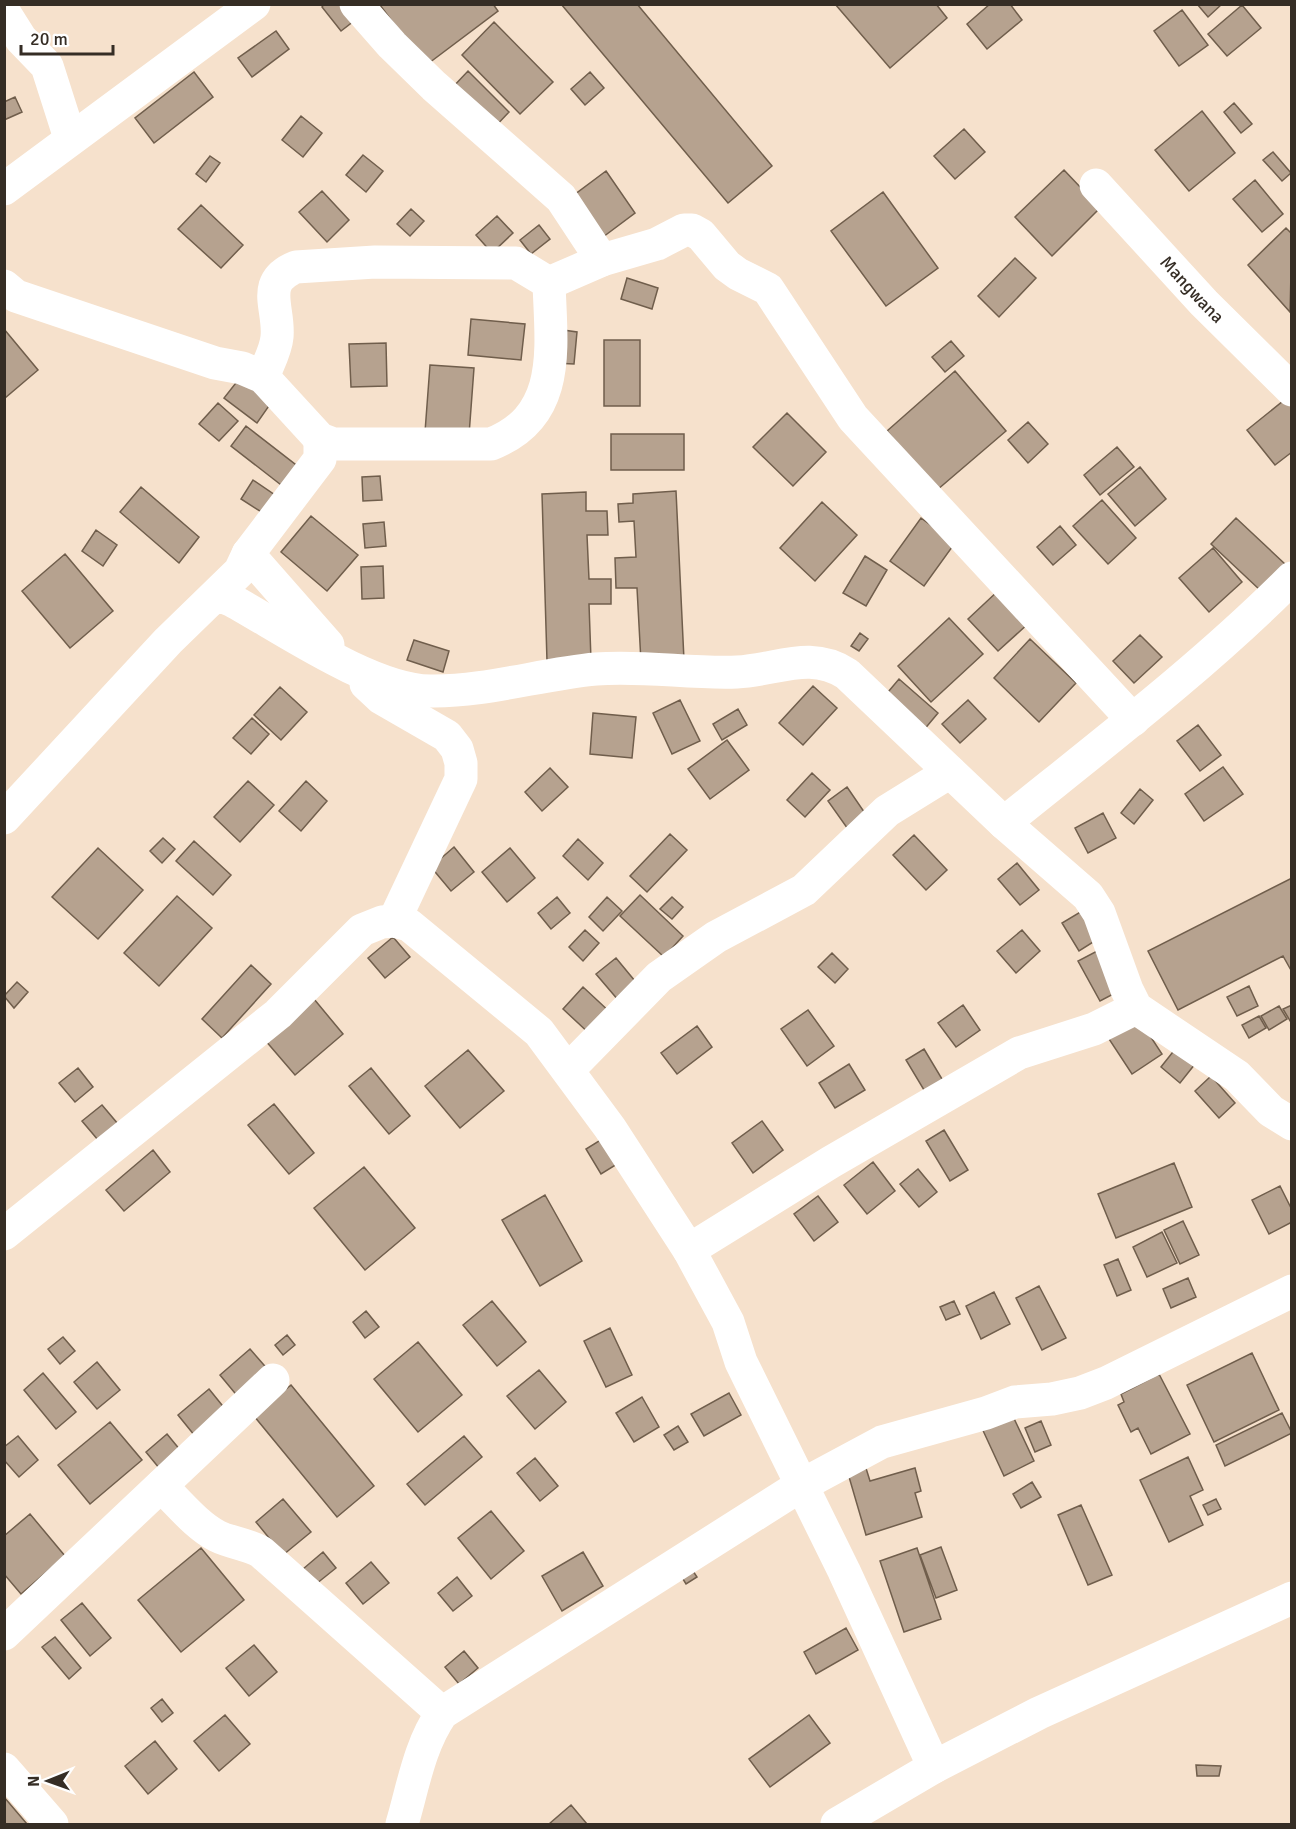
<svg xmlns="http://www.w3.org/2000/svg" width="1296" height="1829" font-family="Signika,sans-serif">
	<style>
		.building { fill: #b6a28f; stroke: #705e4c; stroke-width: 1.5 }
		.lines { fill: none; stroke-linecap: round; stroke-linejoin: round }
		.minor { stroke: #fff; stroke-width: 33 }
		.labels { text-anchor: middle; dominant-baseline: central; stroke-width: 5; stroke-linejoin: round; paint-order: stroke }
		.street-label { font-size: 18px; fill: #352d25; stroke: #fff }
	</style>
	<rect width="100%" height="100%" fill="#f6e1cc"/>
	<path class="building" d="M324 4H349L359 17 341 31 322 7Z
		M493 4 498 11 425 66 380 5Z
		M561 4H637L772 166 728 203Z
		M835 4H936L947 18 890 68Z
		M990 4H1010L1022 20 987 49 967 24Z
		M1197 4H1222L1208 17Z
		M1242 5 1261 28 1227 56 1208 34Z
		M1182 10 1208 45 1179 66 1154 31Z
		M494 22 553 82 520 114 462 55Z
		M276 31 289 49 252 77 238 58Z
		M468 71 509 112 492 130 451 89Z
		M194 72 213 97 154 143 135 118Z
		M590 72 604 88 585 105 571 89Z
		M15 97 22 112 4 120V102Z
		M1234 103 1252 124 1241 133 1224 112Z
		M1202 111 1235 153 1189 191 1155 150Z
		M301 116 322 133 303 157 282 140Z
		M964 129 985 152 955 179 934 156Z
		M1273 152 1291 173 1282 181 1263 160Z
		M363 155 383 171 366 192 346 175Z
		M210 156 220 163 206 182 196 174Z
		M1064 170 1100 208 1052 256 1015 217Z
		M606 171 635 213 603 237 574 195Z
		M1255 180 1283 214 1262 232 1233 199Z
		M322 191 349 220 327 242 299 212Z
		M883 192 938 268 886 306 831 231Z
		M201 205 243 245 221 268 178 229Z
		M411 209 424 221 410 236 397 224Z
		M497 216 513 233 492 253 476 235Z
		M539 225 550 239 531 254 520 240Z
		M1286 228 1292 234 1290 312 1248 265Z
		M1015 258 1036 278 999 317 978 296Z
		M627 278 658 288 652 309 621 299Z
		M471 319 525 324 521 360 468 355Z
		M4 329 38 370 5 398H4Z
		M556 329 577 332 574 364 553 363Z
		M604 340H640V406H604Z
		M951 341 964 356 945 372 932 357Z
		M386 343 387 386 351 387 349 344Z
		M430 365 474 368 469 435 425 432Z
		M955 371 1006 431 937 490 887 431Z
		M239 379 271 403 257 423 224 398Z
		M1288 397 1292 401V452L1275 465 1247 430Z
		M218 403 238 421 219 441 199 424Z
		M787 413 826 452 793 486 753 447Z
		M1028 422 1048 444 1028 463 1008 440Z
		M246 426 300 468 285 488 231 446Z
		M611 434H684V470H611Z
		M1117 447 1134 467 1100 495 1084 475Z
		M1140 467 1166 499 1135 526 1108 494Z
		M380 476 382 500 363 501 362 477Z
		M253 480 275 495 263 513 241 499Z
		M141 487 199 537 179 563 120 512Z
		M676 491 684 660 641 662 637 588H616L615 558 636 557 634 521 619 522 618 504 633 503V494Z
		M586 492V511H607L608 535H587L589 579H611V604H589L591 660 547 661 542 494Z
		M1102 500 1136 538 1108 564 1073 526Z
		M822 502 857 535 815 581 780 548Z
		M311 516 358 555 327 591 281 552Z
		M921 518 955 543 924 586 890 561Z
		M1236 518 1285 564 1261 591 1211 544Z
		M384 522 386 546 365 548 363 524Z
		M1060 526 1076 545 1053 565 1037 547Z
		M96 530 117 545 103 566 82 551Z
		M1213 548 1242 582 1209 612 1179 578Z
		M65 554 113 611 70 648 22 591Z
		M865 556 887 570 866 606 843 593Z
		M383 566 384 598 362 599 361 567Z
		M1000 589 1030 622 998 651 968 619Z
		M949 618 983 654 931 702 898 666Z
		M860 633 868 639 859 651 851 646Z
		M1140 635 1162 657 1134 683 1113 661Z
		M1030 639 1076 683 1039 722 994 678Z
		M414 640 449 651 443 672 407 660Z
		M899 679 938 713 923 731 883 698Z
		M813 686 837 708 803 745 779 723Z
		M280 687 307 712 281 740 254 715Z
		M680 700 700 741 672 754 653 713Z
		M968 700 986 719 960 743 942 724Z
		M738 709 747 725 722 740 713 724Z
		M593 713 636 717 632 758 590 754Z
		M252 718 269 734 251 754 233 738Z
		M1198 725 1221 755 1200 771 1177 741Z
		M727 740 749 770 710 799 688 769Z
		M1223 767 1243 794 1204 821 1185 794Z
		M550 768 568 787 542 811 525 792Z
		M812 773 830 790 805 817 787 800Z
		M248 781 274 805 240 842 214 817Z
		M306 781 327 801 301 831 279 811Z
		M847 787 869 819 850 832 828 801Z
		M1140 789 1153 800 1134 824 1121 813Z
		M1103 813 1116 838 1088 853 1075 828Z
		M670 834 687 850 647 892 630 876Z
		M914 835 947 870 926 890 893 855Z
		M163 838 175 849 162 863 150 851Z
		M578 839 603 863 588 880 563 856Z
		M194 841 231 875 213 895 176 861Z
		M454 847 474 872 451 891 431 867Z
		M98 848 143 890 98 939 52 897Z
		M510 848 535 878 507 902 482 872Z
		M1017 863 1039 890 1020 905 998 879Z
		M1292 878V972L1283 956 1178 1010 1148 951Z
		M640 895 683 936 664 957 620 916Z
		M177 896 212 928 159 986 124 953Z
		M557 897 570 913 551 929 538 913Z
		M607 897 622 911 603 931 589 917Z
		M672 897 683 907 672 919 660 909Z
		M1082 911 1098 939 1079 951 1062 923Z
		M585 930 599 943 583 961 569 947Z
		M1022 930 1040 951 1016 973 997 951Z
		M393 937 410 957 385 978 368 958Z
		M1101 949 1123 989 1100 1001 1078 961Z
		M832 953 848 969 835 983 818 967Z
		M616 958 649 998 630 1014 596 974Z
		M251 965 271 984 222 1038 202 1019Z
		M17 982 28 992 14 1008 4 996Z
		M1249 986 1258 1006 1237 1016 1227 997Z
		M583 987 612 1014 592 1036 563 1009Z
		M314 999 343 1034 295 1075 265 1040Z
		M963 1005 980 1030 956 1047 938 1023Z
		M1292 1005V1024L1283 1009Z
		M1279 1006 1287 1019 1269 1030 1261 1016Z
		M808 1010 834 1046 807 1066 781 1029Z
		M1259 1016 1266 1028 1249 1038 1242 1025Z
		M1139 1019 1162 1054 1132 1074 1109 1039Z
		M697 1026 712 1047 677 1074 661 1053Z
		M1176 1048 1195 1064 1180 1083 1161 1067Z
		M924 1049 945 1084 927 1095 906 1060Z
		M468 1050 504 1091 460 1128 425 1086Z
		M849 1064 865 1090 835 1108 819 1083Z
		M78 1068 93 1087 75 1102 59 1083Z
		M371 1068 410 1116 389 1134 349 1086Z
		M1211 1076 1235 1103 1219 1118 1195 1091Z
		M274 1104 314 1153 289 1174 248 1125Z
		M102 1105 118 1124 98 1140 82 1121Z
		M762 1121 783 1150 753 1173 732 1143Z
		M944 1130 968 1170 950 1181 926 1141Z
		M607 1136 622 1161 601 1174 586 1149Z
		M153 1150 170 1172 124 1211 106 1190Z
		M873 1162 895 1191 867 1214 844 1185Z
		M1174 1163 1192 1207 1116 1238 1098 1194Z
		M364 1167 415 1228 365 1270 314 1208Z
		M918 1169 937 1192 919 1207 900 1184Z
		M1280 1186 1292 1210V1222L1269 1234 1252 1200Z
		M545 1195 582 1261 540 1286 502 1220Z
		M818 1196 838 1222 814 1241 794 1214Z
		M1183 1221 1199 1255 1180 1264 1164 1230Z
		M1162 1232 1177 1263 1147 1277 1133 1247Z
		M1118 1259 1131 1290 1117 1296 1104 1265Z
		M1188 1278 1196 1297 1171 1308 1163 1289Z
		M1039 1286 1066 1338 1042 1350 1016 1298Z
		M994 1292 1010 1324 981 1339 966 1306Z
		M492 1301 526 1342 497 1366 463 1325Z
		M954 1301 960 1314 946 1320 940 1307Z
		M366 1311 379 1327 365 1338 353 1322Z
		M610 1328 632 1375 606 1387 584 1341Z
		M287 1335 295 1345 283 1355 275 1345Z
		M63 1337 75 1351 60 1364 48 1349Z
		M418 1342 462 1395 418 1432 374 1379Z
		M250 1349 270 1372 239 1398 220 1375Z
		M1252 1353 1279 1410 1214 1442 1187 1385Z
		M97 1362 120 1390 97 1409 74 1382Z
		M539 1370 566 1402 535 1429 507 1396Z
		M43 1373 76 1412 56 1429 24 1390Z
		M1159 1374 1190 1434 1151 1454 1138 1428 1131 1432 1118 1405 1124 1402 1121 1394Z
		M291 1385 374 1486 337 1517 254 1416Z
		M209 1389 230 1415 199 1441 178 1415Z
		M729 1393 741 1415 704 1436 691 1414Z
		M642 1397 659 1427 634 1442 616 1413Z
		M1011 1412 1034 1461 1004 1476 980 1424Z
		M1282 1413 1292 1433 1225 1466 1216 1445Z
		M1041 1421 1051 1445 1035 1452 1025 1428Z
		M110 1422 142 1460 90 1504 58 1465Z
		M678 1426 688 1442 674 1450 664 1435Z
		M167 1434 185 1456 164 1474 146 1452Z
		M18 1436 38 1460 19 1477 4 1460V1447Z
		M464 1436 482 1457 425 1505 407 1484Z
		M1188 1457 1203 1490 1190 1496 1203 1525 1169 1542 1140 1480Z
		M535 1458 558 1486 540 1501 517 1473Z
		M865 1465 870 1481 915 1468 921 1491 915 1493 922 1517 866 1535 847 1470Z
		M1032 1482 1041 1497 1021 1508 1013 1494Z
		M283 1499 311 1532 283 1555 256 1522Z
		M1216 1499 1221 1509 1208 1515 1203 1505Z
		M1081 1505 1112 1575 1088 1585 1058 1515Z
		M491 1511 524 1551 491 1579 458 1538Z
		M30 1514 65 1556 21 1594 4 1574V1536Z
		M941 1547 957 1590 936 1598 920 1555Z
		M201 1548 244 1600 181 1652 138 1600Z
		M917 1548 941 1619 904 1632 880 1561Z
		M323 1552 336 1568 316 1584 303 1569Z
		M583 1552 603 1586 562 1611 542 1576Z
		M371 1562 389 1583 363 1604 346 1583Z
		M689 1565 697 1577 686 1584 678 1571Z
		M457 1577 472 1596 453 1611 438 1593Z
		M82 1603 111 1638 90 1656 61 1620Z
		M846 1628 858 1650 816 1674 804 1652Z
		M55 1637 81 1668 69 1679 42 1647Z
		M254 1645 277 1672 249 1696 226 1668Z
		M464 1651 478 1668 459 1684 445 1667Z
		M162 1699 173 1713 162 1722 151 1708Z
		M225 1715 250 1744 219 1771 194 1741Z
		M809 1715 830 1743 770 1787 749 1759Z
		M155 1741 177 1769 148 1794 125 1766Z
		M1196 1765 1221 1766 1219 1776H1197Z
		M4 1797 27 1824H4Z
		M571 1805 587 1824H549Z"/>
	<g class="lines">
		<g class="minor">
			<path d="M356 4 392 45 434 86 561 198 602 260"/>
			<path d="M4 12 21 39 47 66 70 138"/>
			<path id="s1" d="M1096 185 1204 303 1292 390"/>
			<path d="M4 189 254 4"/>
			<path d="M549 283 602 260 657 244 684 230H692L701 235 727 266 738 274 768 289 853 418 1133 720"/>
			<path d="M4 286 16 296 215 363 242 368 263 377 320 439 333 444H491C563 416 551 347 549 283"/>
			<path d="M263 377C268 364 276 350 277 337 280 308 259 282 296 267L375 262 516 263 549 283"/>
			<path d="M248 554 328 645"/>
			<path d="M214 598 223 597 233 601C285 630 372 690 430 691 485 692 541 674 596 669 643 665 691 674 737 672 778 670 810 650 847 674L1004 823 1088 896 1099 913 1127 990 1136 1008 1237 1076 1271 1111 1292 1124"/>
			<path d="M366 684 381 698 447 736 457 749 461 763V779L394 921"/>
			<path d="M4 818 168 641 240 571 248 554 320 459V439"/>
			<path d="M1004 823C1102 744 1203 667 1292 578"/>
			<path d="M568 1070 659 977 716 937 804 890 887 811 950 772"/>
			<path d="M4 1234 278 1014 362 930 382 922 394 921 409 925 539 1032 610 1128 689 1250 728 1322 741 1362 844 1571 934 1767"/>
			<path d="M689 1250 831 1162 1019 1053 1094 1029 1136 1008"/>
			<path d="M161 1486C179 1503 196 1525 217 1536 231 1543 247 1544 261 1552L442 1713"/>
			<path d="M4 1634 273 1380"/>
			<path d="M4 1769 52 1824"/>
			<path d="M402 1824C413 1787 419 1746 442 1713L800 1486 882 1442 986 1413 1015 1402 1052 1399 1080 1393 1106 1383 1292 1291"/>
			<path d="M837 1824 934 1767 1039 1713 1292 1598"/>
		</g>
	</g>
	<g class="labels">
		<g class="street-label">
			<text stroke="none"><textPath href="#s1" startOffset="142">Mangwana</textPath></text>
		</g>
	</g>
	<rect width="1296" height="1829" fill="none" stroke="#352d25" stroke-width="12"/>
	<g transform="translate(48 1781) rotate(269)" stroke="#ffffff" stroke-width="4.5" paint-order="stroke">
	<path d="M0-4.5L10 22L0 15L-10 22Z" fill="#352d25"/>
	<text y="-9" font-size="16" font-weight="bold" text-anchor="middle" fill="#352d25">N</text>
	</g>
	<path d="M21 45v9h92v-9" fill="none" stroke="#352d25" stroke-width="3"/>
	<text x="30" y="45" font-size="18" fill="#352d25" stroke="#ffffff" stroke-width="4.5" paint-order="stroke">20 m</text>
</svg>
